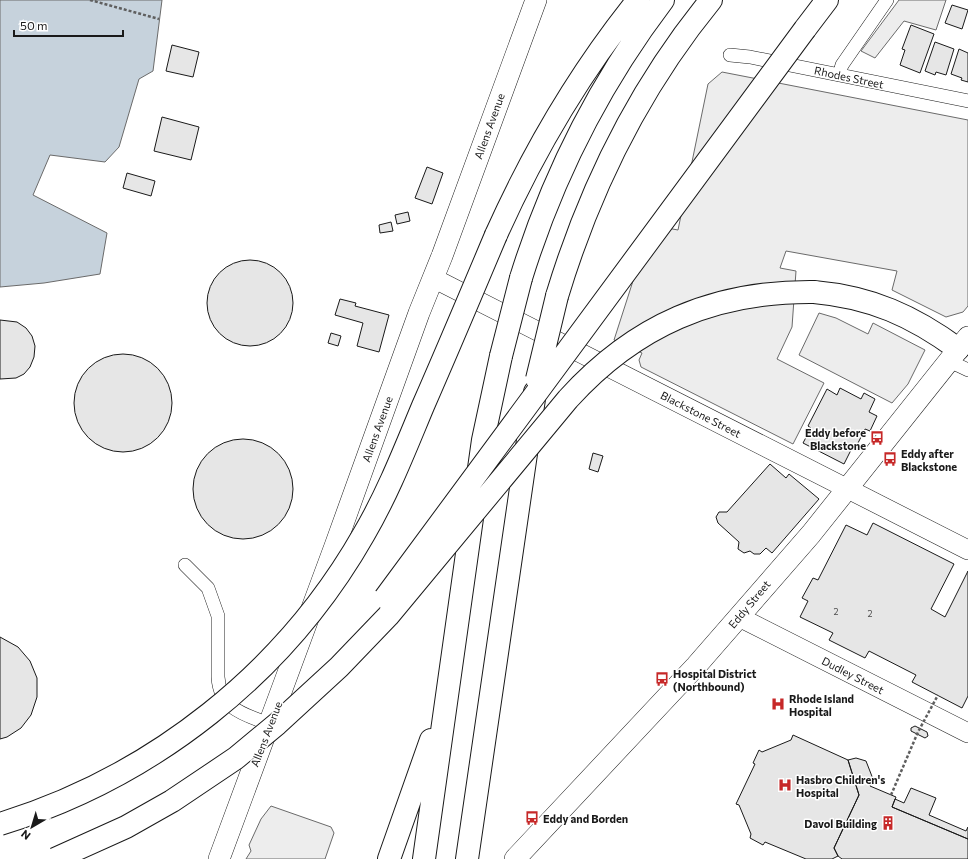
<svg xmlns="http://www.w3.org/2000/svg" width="968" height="859" font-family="Commissioner,sans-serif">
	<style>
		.parking { fill: #ededed; stroke: #6a6a6a }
		.water { fill: #c6d2dc; stroke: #6a6a6a }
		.building { fill: #e6e6e6; stroke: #1a1a1a }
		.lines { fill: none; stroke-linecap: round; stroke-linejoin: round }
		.street-casing { stroke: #1a1a1a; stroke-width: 14 }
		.secondary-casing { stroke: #1a1a1a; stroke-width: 20 }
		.primary-casing { stroke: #1a1a1a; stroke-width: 22 }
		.highway-casing { stroke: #1a1a1a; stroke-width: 24 }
		.path { stroke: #5f5f5f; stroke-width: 2.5; stroke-dasharray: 3 2; stroke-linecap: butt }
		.street { stroke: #fff; stroke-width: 13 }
		.secondary { stroke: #fff; stroke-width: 19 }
		.primary { stroke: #fff; stroke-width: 21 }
		.highway { stroke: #fff; stroke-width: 22 }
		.highway-bridge-casing { stroke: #1a1a1a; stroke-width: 24; stroke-linecap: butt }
		.path-bridge { stroke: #5f5f5f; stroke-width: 2.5; stroke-dasharray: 3 2; stroke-linecap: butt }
		.highway-bridge { stroke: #fff; stroke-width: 22 }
		.labels { text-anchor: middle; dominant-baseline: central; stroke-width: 3; stroke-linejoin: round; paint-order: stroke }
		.number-label { font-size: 9px; fill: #4d4d4d }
		.street-label { font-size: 11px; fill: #1a1a1a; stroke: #fff }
		.poi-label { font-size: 11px; font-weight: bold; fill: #1a1a1a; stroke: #fff; text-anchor: start }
	</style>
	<rect width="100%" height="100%" fill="#fff"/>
	<path class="parking" d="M899 0H946L936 30 904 21 875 58 861 51Z
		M722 72 968 120V306L963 312 946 317 892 290 897 271 786 251 780 268 796 271 792 327 777 359 824 383 793 444 641 367 639 360 642 353 614 340 651 225 678 230 708 84Z
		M819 313 836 318 868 334 873 323 925 350 908 384 892 403 799 355Z
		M271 806 331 827 334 833 325 859H246L251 851 249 845 261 819Z"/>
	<path class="water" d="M0 0H162L153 71 139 79 119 147 105 162 50 155 33 195 107 233 100 274 44 283 0 287Z"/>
	<path class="building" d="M952 5 968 10 962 29 945 23Z
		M911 25 934 34 920 73 900 65 905 50 902 49Z
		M935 42 954 49 946 75 936 72 935 75 925 71Z
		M172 45 199 52 193 77 166 71Z
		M959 49 968 53V82L961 80 962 78 951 74Z
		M162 117 199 127 191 160 154 151Z
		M427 167 443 173 432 204 415 198Z
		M127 173 155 181 151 196 123 188Z
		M408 212 410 221 397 224 395 215Z
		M391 222 393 231 380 233 379 225Z
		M207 303a43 43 0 1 1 86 0a43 43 0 1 1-86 0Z
		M340 299 356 303 355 306 389 315 379 352 357 346 363 323 335 315Z
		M0 320 17 322 26 328 32 336 35 346 34 357 30 367 24 374 16 378 0 379Z
		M331 333 341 336 338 346 328 343Z
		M74 403a49 49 0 1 1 98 0a49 49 0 1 1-98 0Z
		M840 388 861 399 864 393 875 399 869 412 877 416 870 431 865 429 855 449 852 448 844 464 803 443 811 428 808 426 827 389 837 395Z
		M193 489a50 50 0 1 1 100 0a50 50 0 1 1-100 0Z
		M593 453 603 456 598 472 589 469Z
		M770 464 786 478 789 474 819 499 772 553 766 548 760 554H754L750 551 744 553 738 549 739 542 718 523 716 517 719 512H727Z
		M873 523 954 564 931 609 945 617 968 571V696L962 708 912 682 916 675 869 651 865 658 829 640 833 633 800 617 808 601 802 598 813 578 818 580 846 525 867 535Z
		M0 637 18 647 30 661 37 678V697L31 715 21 728 7 737 0 739Z
		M915 726 927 732 928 736 925 738 911 731V728Z
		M793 735 848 760 859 795 834 848 838 856 832 859H806L765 842 763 845 750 838 751 834 739 805 736 804 755 764 753 763 759 750 762 752 791 740Z
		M856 758 866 761 873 779 870 786 896 797 892 807 968 839V859H842L838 856 834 848 859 795 848 760Z
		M911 788 936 798 929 815 966 831 968 827V839L892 807 895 799 904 803Z"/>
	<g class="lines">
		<defs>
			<path id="street" d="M730 55 750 57 968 101
				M839 75 842 65 887 0
				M949 361 968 370
				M185 565 208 588 218 616V677C220 709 243 714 269 724"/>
			<path id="secondary" d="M433 278 968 550
				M739 617 968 733"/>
			<path id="primary" d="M219 859 335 546 419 313 442 256 536 0
				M515 859 696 666 811 534 968 337"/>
			<path id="highway" d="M805 29 827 0
				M496 235C534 150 580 72 638 0
				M521 278C552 178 600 83 663 0
				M814 292C871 297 913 316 958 349
				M557 296C590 187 639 88 711 0
				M389 859 431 740
				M424 859 483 440 501 356
				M467 859 535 392"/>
		</defs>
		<use href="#street" class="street-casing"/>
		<use href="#secondary" class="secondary-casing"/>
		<use href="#primary" class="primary-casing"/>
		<use href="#highway" class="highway-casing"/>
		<path class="path" d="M90 0 159 19"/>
		<use href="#street" class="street"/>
		<use href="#secondary" class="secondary"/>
		<use href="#primary" class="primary"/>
		<use href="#highway" class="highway"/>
		<defs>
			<path id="highway-bridge" d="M501 356 521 278
				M537 379 557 296
				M385 598 805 29
				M0 824C153 777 285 673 364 534 388 493 405 449 423 406 448 349 472 292 496 235
				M55 859 126 827 172 801 236 758 277 724 339 667 388 616 568 399C635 325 714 291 814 292"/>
		</defs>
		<use href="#highway-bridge" class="highway-bridge-casing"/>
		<path class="path-bridge" d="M891 795 918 732 938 695"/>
		<use href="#highway-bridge" class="highway-bridge"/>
	</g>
	<defs>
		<symbol id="bus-bare" viewBox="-9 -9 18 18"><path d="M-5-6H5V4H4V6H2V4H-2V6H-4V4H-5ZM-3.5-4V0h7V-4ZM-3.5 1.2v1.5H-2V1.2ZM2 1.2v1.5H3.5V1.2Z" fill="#c62828" stroke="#fff" stroke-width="2.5" paint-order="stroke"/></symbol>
		<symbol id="hospital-bare" viewBox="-9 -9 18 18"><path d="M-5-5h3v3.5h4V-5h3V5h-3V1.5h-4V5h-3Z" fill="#c62828" stroke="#fff" stroke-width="2.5" paint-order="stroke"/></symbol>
		<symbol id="building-bare" viewBox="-9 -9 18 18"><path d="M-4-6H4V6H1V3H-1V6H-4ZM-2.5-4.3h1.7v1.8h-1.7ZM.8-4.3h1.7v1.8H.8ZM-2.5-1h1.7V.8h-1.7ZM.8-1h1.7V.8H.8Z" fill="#c62828" stroke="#fff" stroke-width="2.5" paint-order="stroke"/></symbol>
	</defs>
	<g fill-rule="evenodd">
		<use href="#bus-bare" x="867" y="428" width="20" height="20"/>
		<use href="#bus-bare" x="880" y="449" width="20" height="20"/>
		<use href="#bus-bare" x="652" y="669" width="20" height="20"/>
		<use href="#hospital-bare" x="768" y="694" width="20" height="20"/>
		<use href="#hospital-bare" x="775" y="775" width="20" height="20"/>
		<use href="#bus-bare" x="522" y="808" width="20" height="20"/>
		<use href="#building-bare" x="878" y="813" width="20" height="20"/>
	</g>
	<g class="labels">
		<g class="number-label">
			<text x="836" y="611">2</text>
			<text x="870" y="613">2</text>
		</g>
		<g class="street-label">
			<text transform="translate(849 77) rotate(12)">Rhodes Street</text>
			<text transform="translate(489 126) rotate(-70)">Allens Avenue</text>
			<text transform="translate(701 414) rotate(27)">Blackstone Street</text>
			<text transform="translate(377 429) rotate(-70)">Allens Avenue</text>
			<text transform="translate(749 604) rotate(-50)">Eddy Street</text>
			<text transform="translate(853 675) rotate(27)">Dudley Street</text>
			<text transform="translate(266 734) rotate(-69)">Allens Avenue</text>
		</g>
		<g class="poi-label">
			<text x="866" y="432" text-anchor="end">Eddy before<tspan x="866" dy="13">Blackstone</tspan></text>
			<text x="901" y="453">Eddy after<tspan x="901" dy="13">Blackstone</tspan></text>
			<text x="673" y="673">Hospital District<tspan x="673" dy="13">(Northbound)</tspan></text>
			<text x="789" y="698">Rhode Island<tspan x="789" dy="13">Hospital</tspan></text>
			<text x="796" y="779">Hasbro Children's<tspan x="796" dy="13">Hospital</tspan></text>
			<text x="543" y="818">Eddy and Borden</text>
			<text x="877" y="823" text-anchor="end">Davol Building</text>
		</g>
	</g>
	<g transform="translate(32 827) rotate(218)" stroke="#ffffff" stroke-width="3" paint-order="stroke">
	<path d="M0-3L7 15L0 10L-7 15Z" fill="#1a1a1a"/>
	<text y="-6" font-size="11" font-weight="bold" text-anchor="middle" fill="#1a1a1a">N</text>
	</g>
	<path d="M14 30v6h109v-6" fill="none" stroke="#1a1a1a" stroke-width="2"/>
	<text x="20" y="30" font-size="12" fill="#1a1a1a" stroke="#ffffff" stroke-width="3" paint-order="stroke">50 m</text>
</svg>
